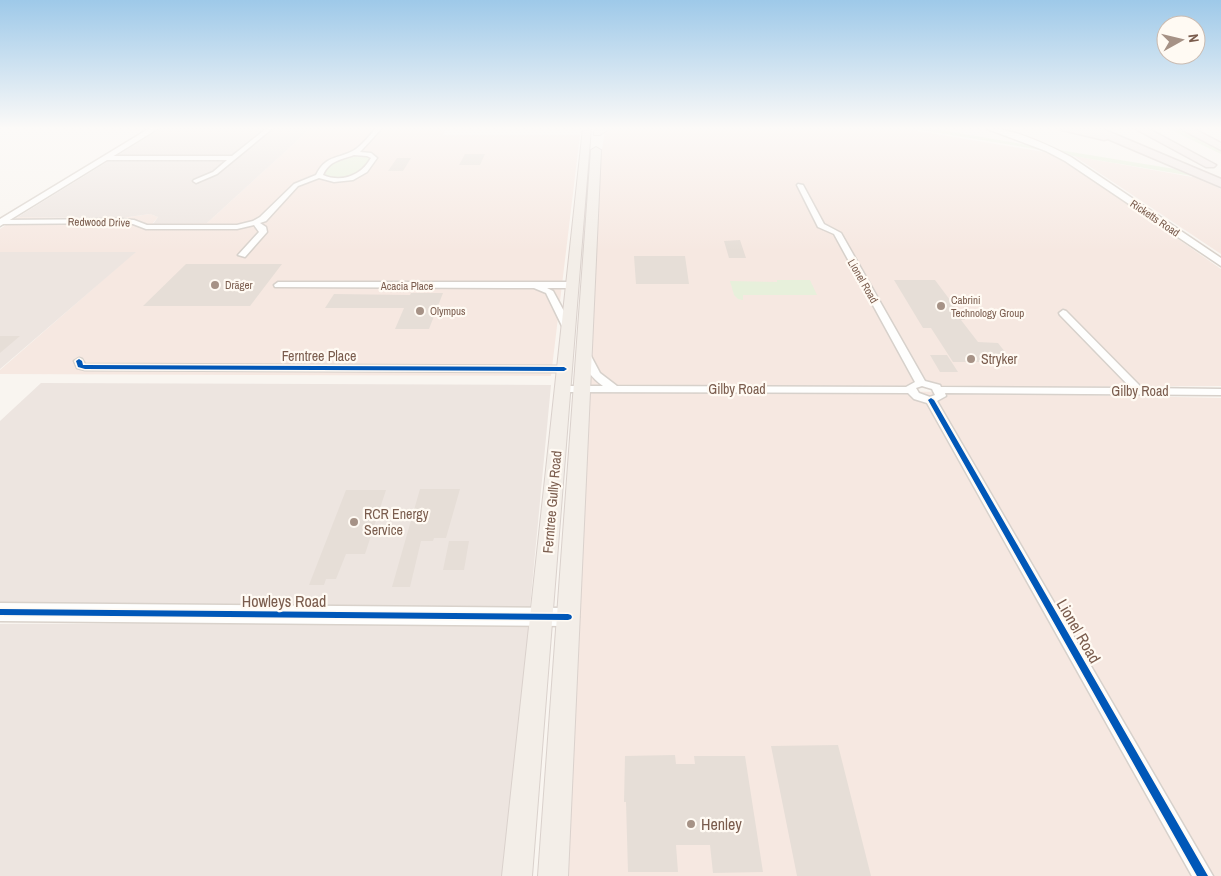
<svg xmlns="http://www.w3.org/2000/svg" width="1221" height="876" font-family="'Archivo Narrow',sans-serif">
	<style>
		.commercial { fill: #f6e8e1 }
		.industrial { fill: #ede5e0 }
		.green { fill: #e7f0db }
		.building { fill: #e6ded7 }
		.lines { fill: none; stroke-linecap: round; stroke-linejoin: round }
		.street-casing { stroke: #d7d1cb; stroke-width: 3 }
		.secondary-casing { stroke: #d9d2cb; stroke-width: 3 }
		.primary-casing { stroke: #dad1cc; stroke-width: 2 }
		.highway-casing { stroke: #dad1cc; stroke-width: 3 }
		.street { fill: #fefefd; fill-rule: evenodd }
		.secondary { fill: #fefefd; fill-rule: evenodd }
		.primary { fill: #f3eee8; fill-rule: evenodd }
		.highway { fill: #f2eae7; fill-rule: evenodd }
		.cycleway-casing { stroke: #fffaf3; stroke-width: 3 }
		.cycleway { fill: #0057b8; fill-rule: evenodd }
		.poi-dot { fill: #a69286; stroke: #fffaf3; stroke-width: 2 }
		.labels { text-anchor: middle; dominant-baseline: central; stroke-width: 4.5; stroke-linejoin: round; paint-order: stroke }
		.far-street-label { font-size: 11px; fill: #7a5c4d; stroke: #fffaf3 }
		.far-poi-label { font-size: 11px; fill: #7a5c4d; stroke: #fffaf3; text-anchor: start }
		.street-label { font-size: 14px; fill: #7a5c4d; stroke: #fffaf3 }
		.poi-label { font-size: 14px; fill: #7a5c4d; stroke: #fffaf3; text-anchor: start }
		.near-street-label { font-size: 16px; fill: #7a5c4d; stroke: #fffaf3 }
		.near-poi-label { font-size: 16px; fill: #7a5c4d; stroke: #fffaf3; text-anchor: start }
	</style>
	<rect width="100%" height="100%" fill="#f9f5f0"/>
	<path class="commercial" d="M311 128H446L443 135H580L551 376 0 374V370L135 252H0V229L18 217 121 218 150 214 158 217 153 223H207Z
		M617 128H900L1056 154 1221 269V386L640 389 954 392 1221 398V876H567L599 165 605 131Z
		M1074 156 1198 178 1221 189V254Z"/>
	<path class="industrial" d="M162 128H311L207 223 153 224 158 217 150 214 121 218 18 217Z
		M0 252H136L0 369Z
		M41 383 551 385 530 607 0 603V421Z
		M533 622 507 876H0V624Z"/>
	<path class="green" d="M909 128H929L1034 146 1048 151Z
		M1167 128H1181L1221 148V154Z
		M1059 150 1175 169 1192 176 1073 156Z
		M352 155 367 156 370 159C367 163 364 169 360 172 351 179 332 180 323 174L335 160Z
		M777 280H810L817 295H743V300L738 299 734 295 730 281 777 282Z"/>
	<path class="building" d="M465 154H485L480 165H459Z
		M397 158H411L403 171H388Z
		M740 240 746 258H729L724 241Z
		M634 256H685L689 284H636Z
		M186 264H282L250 306H143Z
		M894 280H935L965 320H961L978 342 998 343 1013 362H953L931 328H923Z
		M411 293H443L429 329H395L404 308H325L334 294 410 295Z
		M0 336H20L0 353Z
		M930 355H947L958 372H940Z
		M420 489H460L446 538H434L433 541H421L410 587H392Z
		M346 490H386L365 554H346L336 579H326L324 585H309Z
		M449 541H469L464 570H443Z
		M838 745 871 876H797L771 746Z
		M675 755 676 764H695L694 756H745L763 872 713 873 710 845H676L678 872H628L626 802H624L625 756Z"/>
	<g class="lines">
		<defs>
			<path id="street" d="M267 128H273L217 174 196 183 193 181 194 180 213 172 227 160H106L103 158 106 156H232Z
				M376 128H382L360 152 371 153 377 158 367 172 353 180 334 182 319 178 298 186 266 221 260 223 266 227 267 232 245 257 238 255 259 232 254 225 237 229H146L133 224 121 223 0 224 1 220 121 219 134 220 147 225H237L253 221 260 217 294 184 316 175C327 153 340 160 356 149 364 143 370 135 376 128ZM354 155 367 156 371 158C361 176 341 183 323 175 329 161 340 160 354 155Z
				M798 184 803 185 824 224 841 233 925 381 940 385 941 387 1131 388 1060 315 1059 313 1063 310 1066 311 1142 388 1221 389V395L945 393 946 396 937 401 1213 876H1192L927 403 914 399 908 393 562 392 557 389 562 386H603C592 378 585 369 581 356L586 353 591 356 600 373 617 386 906 387 915 382 834 234 818 227 797 185ZM922 386 932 389 935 395 930 397 919 393 916 388Z
				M278 282H572L576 285 572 288H547L553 291 573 328 568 331 563 328 546 293 534 288 275 287 274 285Z
				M79 358 82 359 85 364 564 366 569 369 564 372 85 370 77 368 74 361Z"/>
			<path id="secondary" d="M150 128H159L0 226V219Z
				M985 128C1011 127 1048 145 1071 157L1221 258V266L1065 161 1046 151Z
				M0 603 568 608 575 611 579 617 575 623 568 626 0 621Z"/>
			<path id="primary" d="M583 128H591L532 876H502Z
				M600 128H610L600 135H594V131Z
				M596 147 601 150 568 876H538L591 150Z"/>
			<path id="highway" d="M1061 128H1079L1089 130 1087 128H1100L1221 179V187L1108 139 1104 140 1062 130Z
				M1134 128H1147L1216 165 1214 167H1206Z
				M1179 128H1192L1221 143V150Z"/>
		</defs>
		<use href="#street" class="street-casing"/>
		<use href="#secondary" class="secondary-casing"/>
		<use href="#primary" class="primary-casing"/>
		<use href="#highway" class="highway-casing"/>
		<use href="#street" class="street"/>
		<use href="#secondary" class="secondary"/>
		<use href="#primary" class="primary"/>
		<use href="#highway" class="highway"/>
		<defs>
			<path id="cycleway" d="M79 359 82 361 83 365H85L564 367 567 369 564 371 85 369 78 367 76 361Z
				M931 398 934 400 1208 876H1197L928 400Z
				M0 609 568 614 571 615 572 617 571 619 568 620 0 615Z"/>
		</defs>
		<use href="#cycleway" class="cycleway-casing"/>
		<use href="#cycleway" class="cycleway"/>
	</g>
	<linearGradient id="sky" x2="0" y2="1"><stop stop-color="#9ec9e9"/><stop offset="0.51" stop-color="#fcfaf8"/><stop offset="1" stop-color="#fcfaf8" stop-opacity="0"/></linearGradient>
	<rect width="1221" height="251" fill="url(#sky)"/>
	<g class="poi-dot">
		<circle cx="215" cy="285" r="5"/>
		<circle cx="941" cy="306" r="5"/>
		<circle cx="420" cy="311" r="5"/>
		<circle cx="971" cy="359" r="5"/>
		<circle cx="354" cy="522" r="5"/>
		<circle cx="691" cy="824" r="5"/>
	</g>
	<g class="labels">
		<g class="far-street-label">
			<text transform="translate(1155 218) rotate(34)">Ricketts Road</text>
			<text transform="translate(99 222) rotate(1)">Redwood Drive</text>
			<text transform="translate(863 281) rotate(60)">Lionel Road</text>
			<text x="407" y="286">Acacia Place</text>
		</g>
		<g class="far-poi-label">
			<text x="225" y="285">Dräger</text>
			<text x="951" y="300">Cabrini<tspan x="951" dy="13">Technology Group</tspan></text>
			<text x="430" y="311">Olympus</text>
		</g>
		<g class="street-label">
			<text x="319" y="356">Ferntree Place</text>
			<text x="737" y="389">Gilby Road</text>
			<text x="1140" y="391">Gilby Road</text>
			<text transform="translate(552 502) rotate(-85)">Ferntree Gully Road</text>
		</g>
		<g class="poi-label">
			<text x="981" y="359">Stryker</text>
			<text x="364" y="514">RCR Energy<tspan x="364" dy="16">Service</tspan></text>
		</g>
		<g class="near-street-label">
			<text x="284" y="601">Howleys Road</text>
			<text transform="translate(1079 631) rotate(60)">Lionel Road</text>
		</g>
		<g class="near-poi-label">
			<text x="701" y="824">Henley</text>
		</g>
	</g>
	<g transform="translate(1181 40) rotate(82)"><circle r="24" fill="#fffaf3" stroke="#cabbb1"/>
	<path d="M0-4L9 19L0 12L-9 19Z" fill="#a69286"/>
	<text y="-8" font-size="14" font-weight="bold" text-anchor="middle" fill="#7a5c4d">N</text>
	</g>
</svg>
